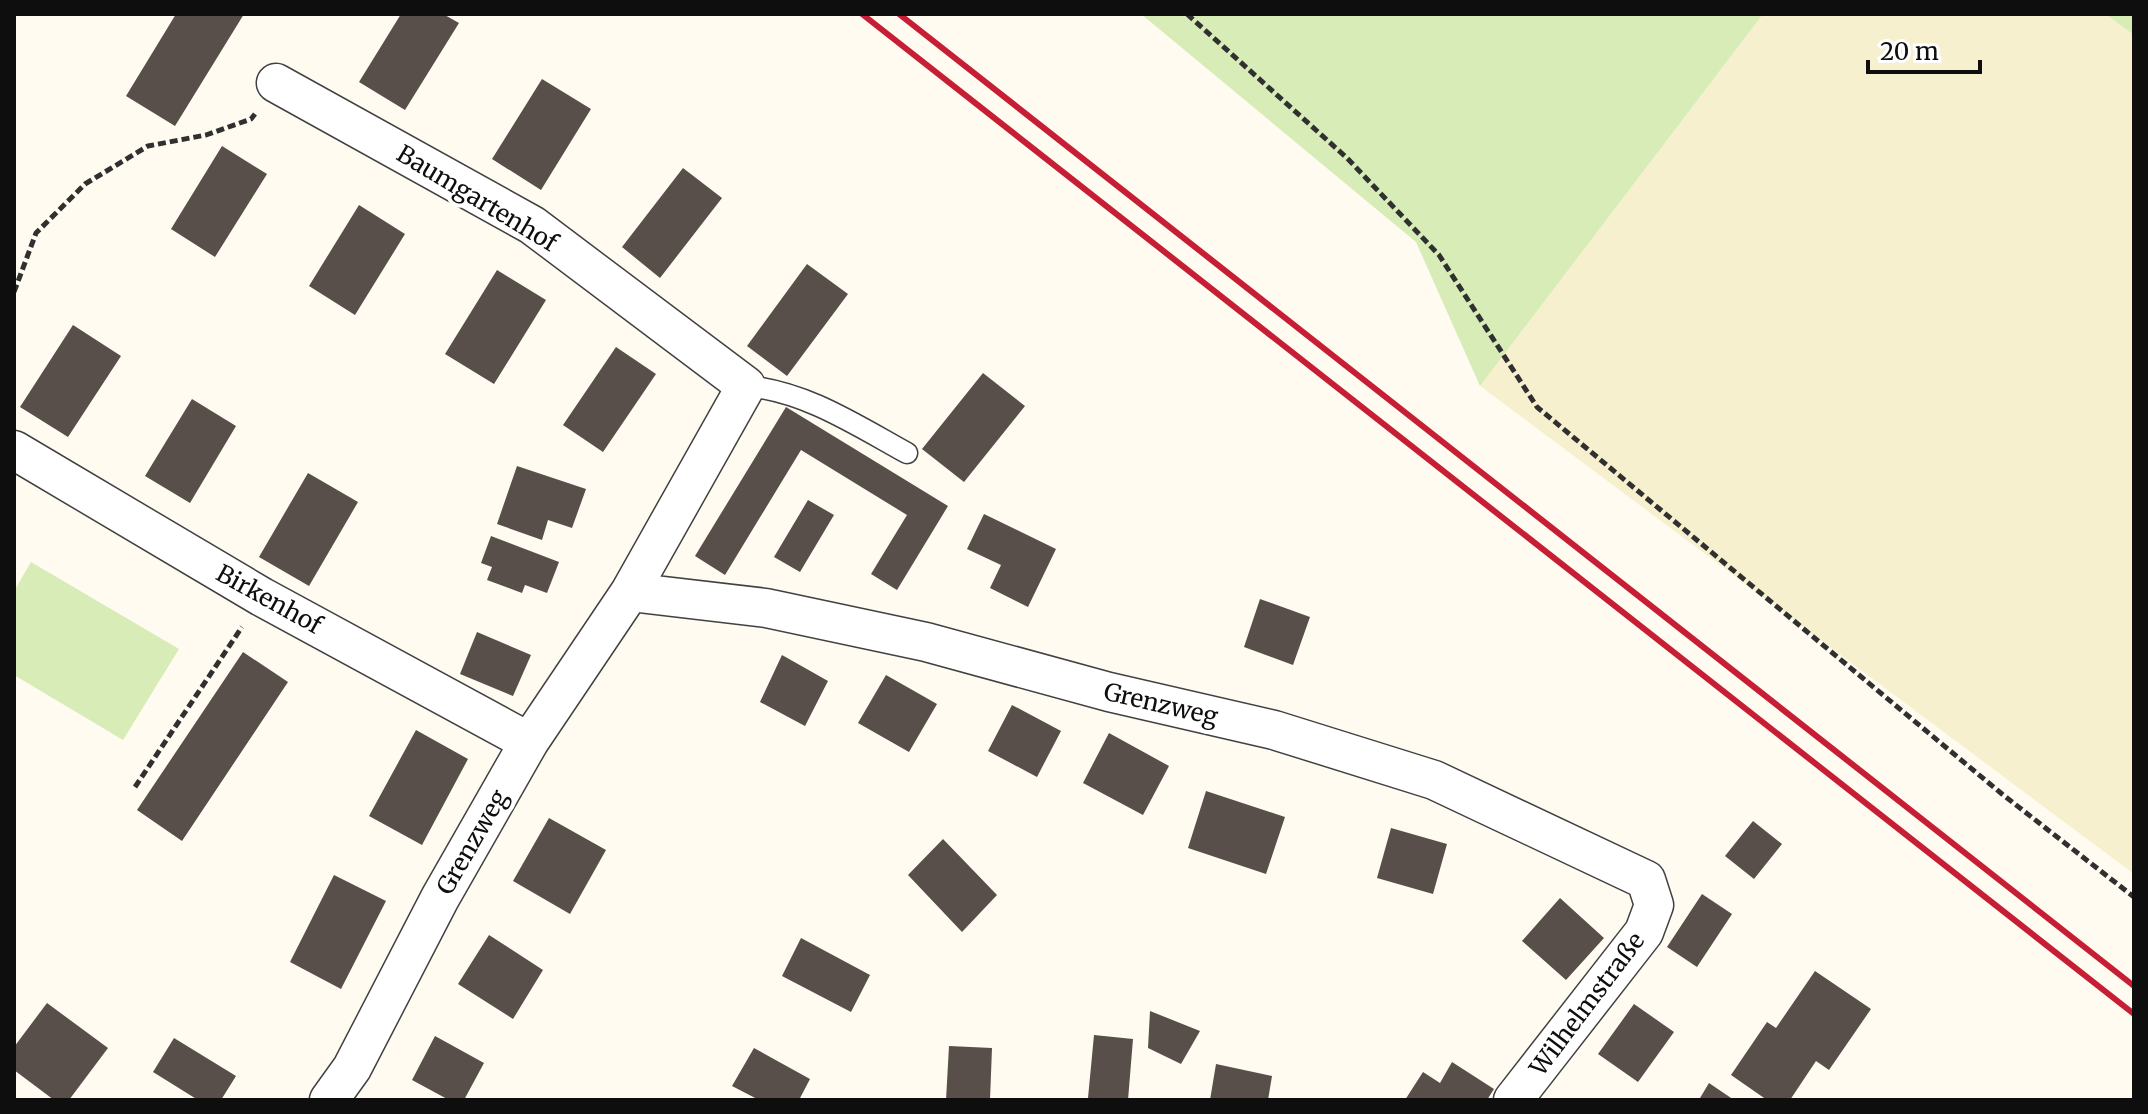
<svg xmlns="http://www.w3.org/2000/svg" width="2148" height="1114" font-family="Merriweather,serif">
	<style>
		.farmland { fill: #f7f0ce }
		.green { fill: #d7ecb7 }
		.building { fill: #584e4a }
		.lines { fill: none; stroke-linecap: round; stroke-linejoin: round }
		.lane-casing { stroke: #414141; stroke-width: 23 }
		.street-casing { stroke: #414141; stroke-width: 41 }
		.path { stroke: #303030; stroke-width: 5; stroke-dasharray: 8 4; stroke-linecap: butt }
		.lane { stroke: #fff; stroke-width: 20 }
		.street { stroke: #fff; stroke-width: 38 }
		.rail { stroke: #c61f35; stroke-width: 6 }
		.labels { text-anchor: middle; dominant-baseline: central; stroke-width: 8; stroke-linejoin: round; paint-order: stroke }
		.street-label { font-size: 24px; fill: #0e0e0e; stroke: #fff }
	</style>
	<rect width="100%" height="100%" fill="#fffbf0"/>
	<path class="farmland" d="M1763 14H2105L2134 35V874L1480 386Z"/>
	<path class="green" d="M1141 14H1763L1480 386 1416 242Z
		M2105 14H2134V35Z
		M31 562 179 649 123 740 14 675V591Z"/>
	<path class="building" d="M176 14H244L175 126 126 96Z
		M401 14H443L459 23 405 110 359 82Z
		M542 79 591 109 541 190 492 159Z
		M222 146 267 174 215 257 171 229Z
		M683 168 722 198 660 278 622 247Z
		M359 205 405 234 355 315 309 286Z
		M807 264 848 294 787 376 747 346Z
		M497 270 546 300 494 384 445 354Z
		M73 325 121 356 68 437 20 407Z
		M616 347 656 374 603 452 563 425Z
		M983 373 1025 406 964 482 922 449Z
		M192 399 236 426 190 503 145 476Z
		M786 407 948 506 897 590 871 574 907 515 801 450 725 575 695 556Z
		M517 466 586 489 572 528 548 520 542 540 497 524Z
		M308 473 358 502 309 586 259 557Z
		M808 500 834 515 800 572 774 557Z
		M984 514 1056 549 1028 607 990 588 1001 565 967 549Z
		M491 536 559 562 547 593 525 585 522 593 487 580 492 567 481 563Z
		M1260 599 1310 617 1293 665 1244 647Z
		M477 632 531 655 513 696 460 674Z
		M243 652 288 682 182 841 137 810Z
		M782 655 828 681 805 726 760 702Z
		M886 675 937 704 909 752 858 723Z
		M1012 705 1061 731 1037 777 988 751Z
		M416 730 468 759 422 845 369 816Z
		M1109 733 1169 766 1143 815 1083 783Z
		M1206 791 1285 817 1266 874 1188 848Z
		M549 818 606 850 570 914 513 881Z
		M1753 821 1782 844 1754 879 1725 856Z
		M1391 828 1447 844 1433 894 1377 878Z
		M943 839 997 895 962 932 908 875Z
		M334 875 386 901 341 989 290 962Z
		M1702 894 1732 914 1697 967 1667 947Z
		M1560 898 1604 938 1566 980 1522 941Z
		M489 935 543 970 513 1019 458 984Z
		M801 938 870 975 851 1012 782 976Z
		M1815 971 1871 1009 1829 1070 1816 1061 1790 1100H1767L1731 1075 1767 1022 1776 1028Z
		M47 1003 108 1048 69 1100H54L14 1070V1047Z
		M1634 1004 1674 1032 1638 1082 1598 1054Z
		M1150 1011 1200 1031 1181 1064 1148 1048Z
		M1094 1035 1133 1039 1128 1100 1088 1098Z
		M435 1036 484 1063 464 1100H449L412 1080Z
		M174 1038 236 1076 221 1100H198L153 1072Z
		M949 1046 992 1048 990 1100H946Z
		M754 1048 810 1079 799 1100H759L732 1086Z
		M1452 1062 1494 1089 1487 1100H1405L1423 1072 1440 1083Z
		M1216 1064 1272 1076 1268 1100H1210Z
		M1709 1083 1734 1100H1702L1700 1098Z"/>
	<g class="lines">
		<defs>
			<path id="lane" d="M746 386C805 391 856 425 907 453"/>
			<path id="street" d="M276 83 532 225 746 386 630 592 529 742 440 898 352 1068 329 1100
				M14 450 262 597 529 742
				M630 592 766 608 926 642 1109 692 1274 730 1434 780 1646 880 1654 905 1644 932 1513 1100"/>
		</defs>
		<use href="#lane" class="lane-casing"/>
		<use href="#street" class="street-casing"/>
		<path class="path" d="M1187 14 1347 158 1439 255 1537 407 2002 794 2134 897
			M14 292 36 233 85 184 148 146 206 135 251 119 255 114
			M135 787 242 627"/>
		<use href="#lane" class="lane"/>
		<use href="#street" class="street"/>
		<path class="rail" d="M862 14 2134 1014
			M899 14 2134 986"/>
	</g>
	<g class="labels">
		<g class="street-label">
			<text transform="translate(477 198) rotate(31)">Baumgartenhof</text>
			<text transform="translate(269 599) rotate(29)">Birkenhof</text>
			<text transform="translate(1161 704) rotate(13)">Grenzweg</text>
			<text transform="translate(472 842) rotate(-60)">Grenzweg</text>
			<text transform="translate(1587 1004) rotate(-53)">Wilhelmstraße</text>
		</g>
	</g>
	<rect width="2148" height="1114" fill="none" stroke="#0e0e0e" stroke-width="32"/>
	<path d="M1868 60v12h112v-12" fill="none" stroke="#0e0e0e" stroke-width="4"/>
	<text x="1880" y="60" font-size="24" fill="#0e0e0e" stroke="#ffffff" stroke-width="6" paint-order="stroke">20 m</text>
</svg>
